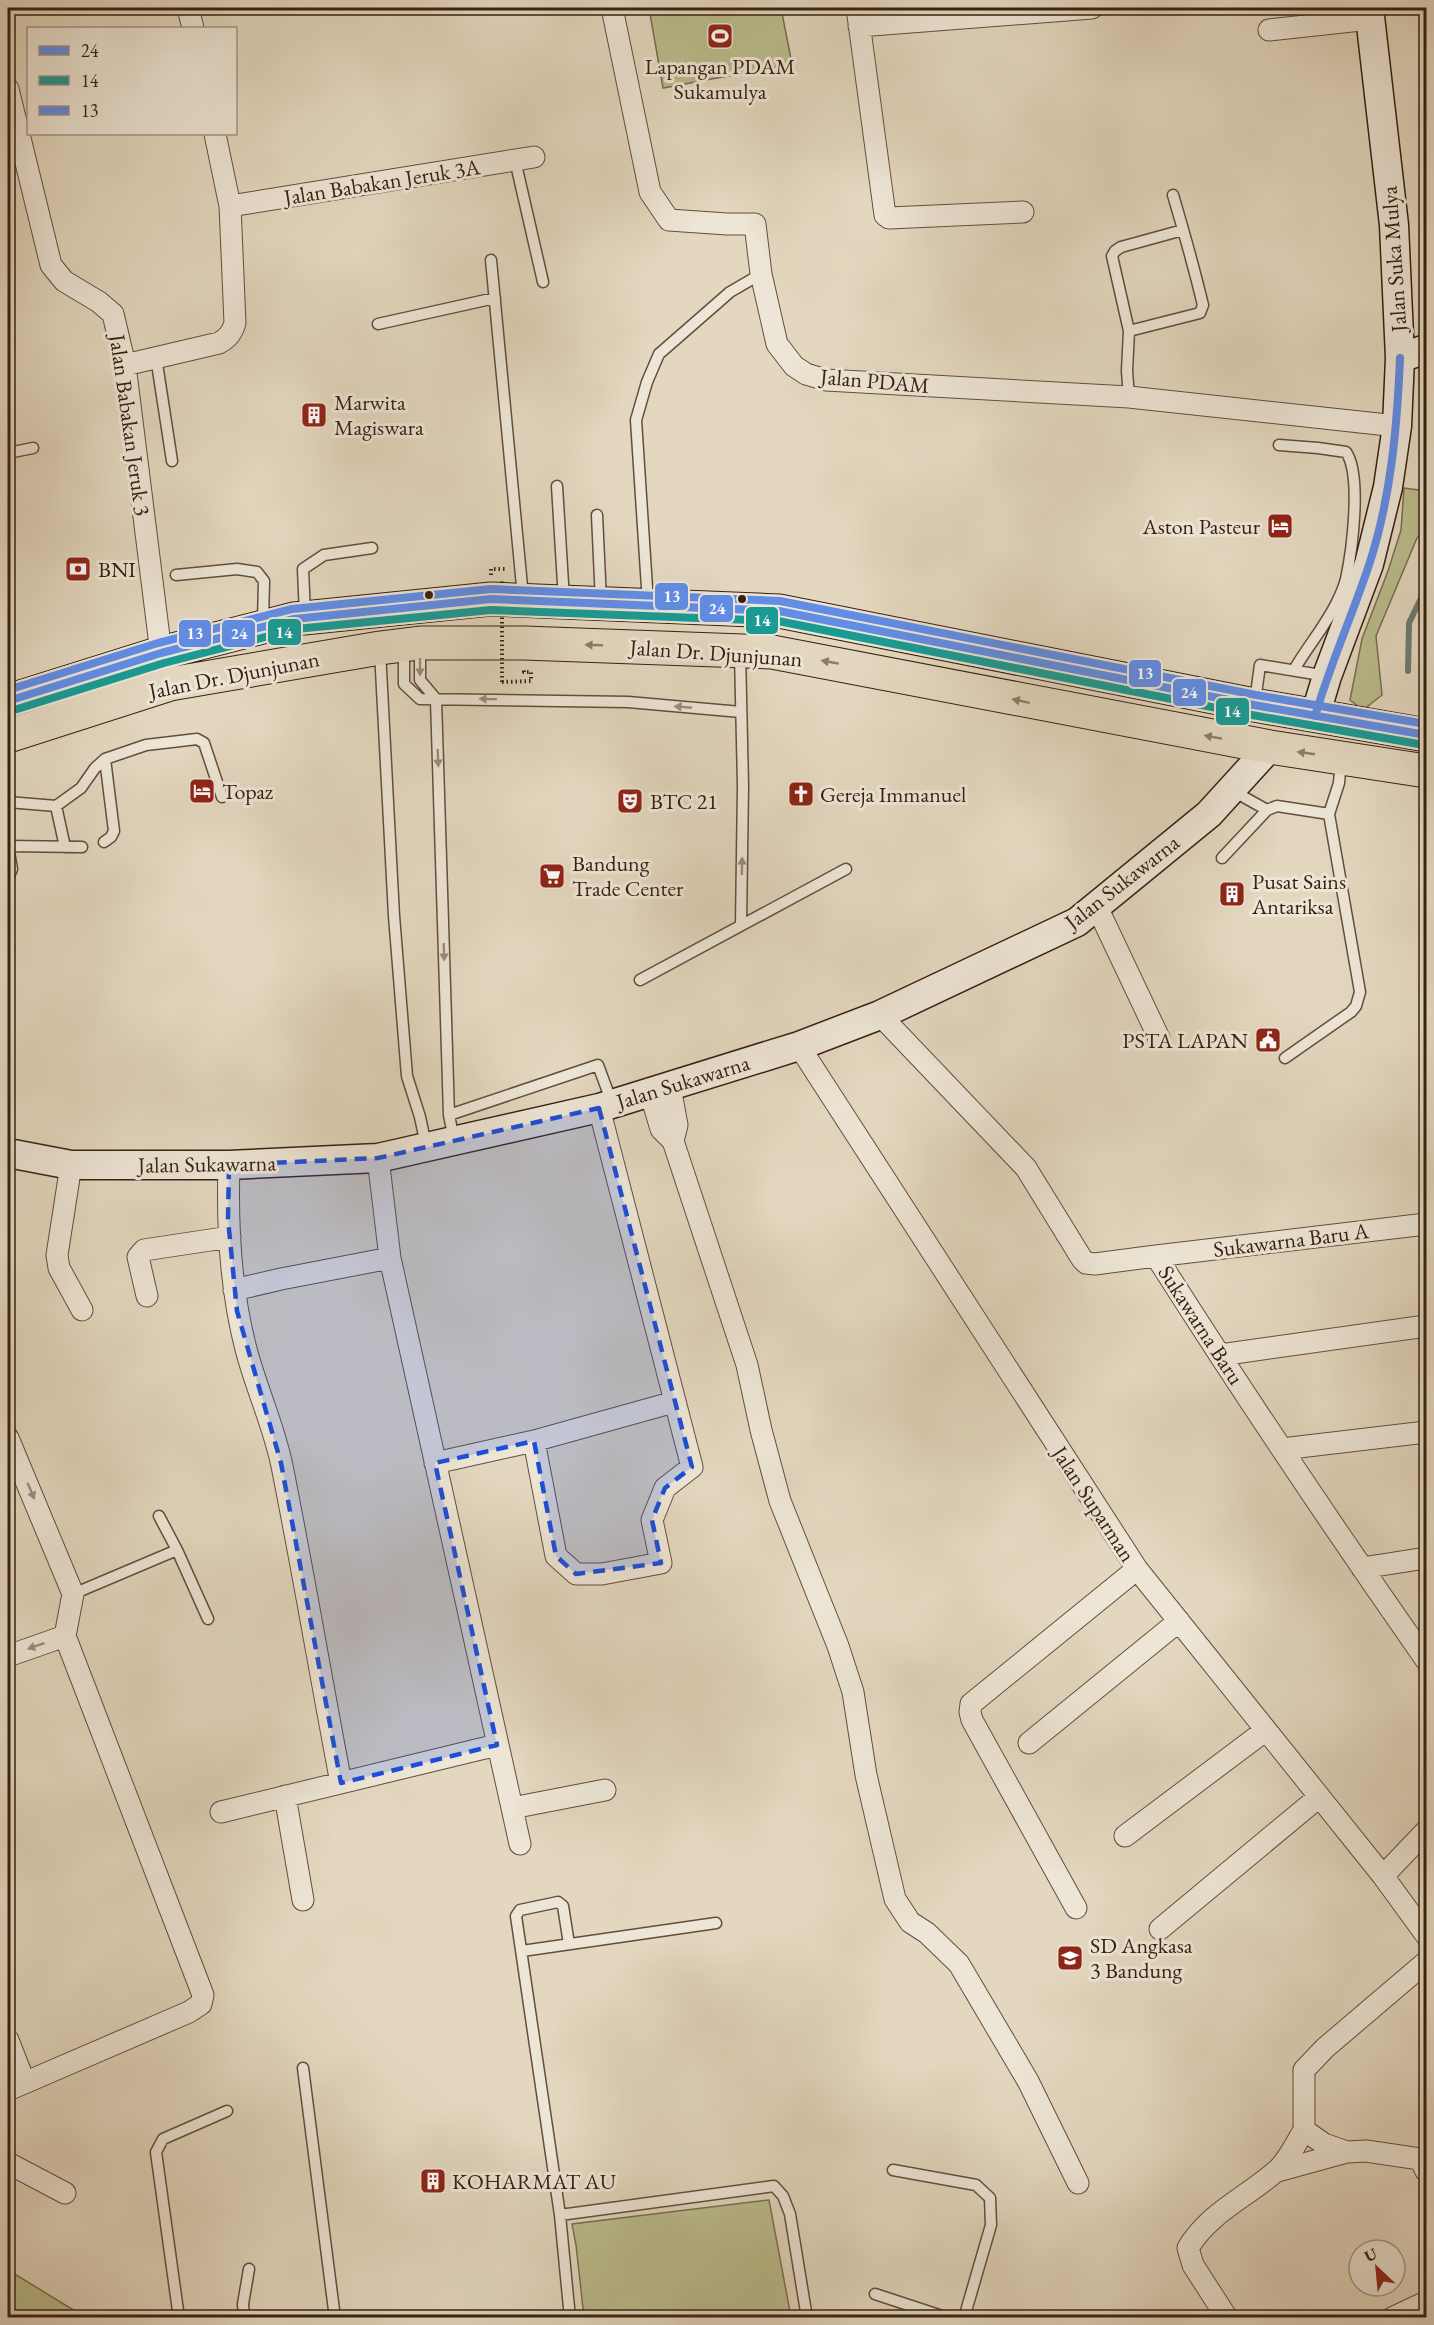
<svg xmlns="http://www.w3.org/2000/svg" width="1434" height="2325" font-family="'EB Garamond',serif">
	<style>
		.green { fill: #bbbc8d; stroke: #796e50; stroke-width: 1.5 }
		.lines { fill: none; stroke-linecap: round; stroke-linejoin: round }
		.stream { stroke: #6f7c71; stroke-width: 6 }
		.lane-casing { stroke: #624e3d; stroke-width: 13 }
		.street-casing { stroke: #624e3d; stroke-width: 23 }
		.secondary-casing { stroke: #372012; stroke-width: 31 }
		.highway-casing { stroke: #372012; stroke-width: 35 }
		.path { stroke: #372012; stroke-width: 4; stroke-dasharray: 1.5 3; stroke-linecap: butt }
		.lane { stroke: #ede5d5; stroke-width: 10 }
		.street { stroke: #ede5d5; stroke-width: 21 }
		.secondary { stroke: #ede5d5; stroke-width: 28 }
		.highway { stroke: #e3d7bf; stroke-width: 33 }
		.path-bridge { stroke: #372012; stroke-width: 4; stroke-dasharray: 1.5 3; stroke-linecap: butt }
		.bus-1-casing { stroke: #ede5d5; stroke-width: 12 }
		.bus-2-casing { stroke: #ede5d5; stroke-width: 12 }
		.bus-3-casing { stroke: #ede5d5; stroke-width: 12 }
		.bus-1 { stroke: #618de7; stroke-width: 8 }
		.bus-2 { stroke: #199b94; stroke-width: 8 }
		.bus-3 { stroke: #618de7; stroke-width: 8 }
		.oneway { fill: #8d7c68 }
		.oneway2 { fill: #9b8c7d }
		.marked { fill: #1d4ed8; fill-opacity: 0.2; stroke: #1d4ed8; stroke-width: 4.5; stroke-dasharray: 12 8; stroke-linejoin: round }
		.bus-dot { fill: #372012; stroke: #ede5d5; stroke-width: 2 }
		.labels { text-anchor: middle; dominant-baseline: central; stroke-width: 6; stroke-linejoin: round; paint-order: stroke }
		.poi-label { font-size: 22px; fill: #372012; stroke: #ede5d5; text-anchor: start }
		.street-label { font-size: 22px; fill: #372012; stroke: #ede5d5 }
		.line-badge { stroke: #ede5d5; stroke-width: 2 }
		.badge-label { font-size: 16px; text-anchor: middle; font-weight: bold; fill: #fff }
	</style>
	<rect width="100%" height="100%" fill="#e3d7bf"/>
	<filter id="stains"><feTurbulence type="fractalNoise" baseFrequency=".00333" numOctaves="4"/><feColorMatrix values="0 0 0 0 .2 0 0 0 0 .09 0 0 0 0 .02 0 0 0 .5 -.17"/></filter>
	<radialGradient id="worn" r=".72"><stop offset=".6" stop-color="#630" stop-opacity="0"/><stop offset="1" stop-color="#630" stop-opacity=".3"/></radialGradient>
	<path class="green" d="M649 8H781L792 64 663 88Z
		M1404 488 1426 491V530L1417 538 1376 636 1382 695 1363 710 1350 700 1362 639 1388 571 1401 530Z
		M769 2200 791 2317H584L576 2245 572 2224Z
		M8 2270 85 2317H8Z"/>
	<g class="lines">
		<path class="stream" d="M1408 671 1409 623 1426 588"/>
		<defs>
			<path id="lane" d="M515 160 543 282
				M1173 195C1184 232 1194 268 1203 305L1200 313 1129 331 1112 256 1115 251 1121 247 1183 230
				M491 260 523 597
				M378 324 495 298
				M156 357 172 461
				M1129 397 1127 371 1129 331
				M1279 445 1318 448 1346 452C1362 475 1352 551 1346 579 1344 587 1340 596 1336 604 1324 628 1307 647 1294 670
				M8 453 33 448
				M557 486 564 600
				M597 515 601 601
				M176 575 237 569 257 572 264 581 263 622
				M648 603 636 420 647 382 659 354 730 292 761 274
				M305 615 303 569 324 555 372 548
				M420 647V680L436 699 449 1115 454 1140
				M404 650V684L420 699 628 702 741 712
				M380 651 394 916 407 1076 420 1117 426 1145
				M740 653 743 786 741 924
				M1255 701 1260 665 1327 676
				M1233 791 1267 810
				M8 802 56 806 65 847
				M56 806 81 788 95 768 105 759 146 745 197 739 204 743 222 797
				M104 842 111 837 114 831 105 759
				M1222 858 1267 810 1277 806 1329 814
				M8 878 12 869 8 846 82 847
				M8 951 9 950
				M640 980 846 869
				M1285 1058 1351 1012 1356 1006 1360 992 1329 814 1339 783 1341 760
				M449 1115 598 1065 612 1103
				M177 1550 208 1619
				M73 1594 177 1550 159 1516
				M569 1944 563 1906 558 1902 520 1910 516 1916 560 2215 570 2318
				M522 1951 716 1923
				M303 2068 335 2318
				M893 2170 976 2185 990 2198 991 2225 964 2318
				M560 2215 774 2186 783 2196 790 2214 807 2318
				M875 2294 948 2318
				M179 2318 156 2152 163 2139 227 2111
				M244 2318 243 2304 249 2269"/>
			<path id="street" d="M188 8 193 28
				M612 8 650 192 669 220 727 224H755L761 274 777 344 794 366 806 374 826 380 1129 397 1397 426
				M857 8 885 215 889 218 1023 212
				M859 26 1092 8
				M1269 30 1370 19
				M8 89 51 265 64 281 99 302 113 314 125 365 161 653
				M230 206 534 157
				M125 365 219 343C228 338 232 333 235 323L230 206 215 134
				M1097 907 1159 1038
				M880 1015 1026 1168 1082 1259 1086 1263 1095 1264 1156 1256C1243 1393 1333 1527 1426 1660
				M799 1046 1137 1569 1383 1876 1426 1935
				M670 1087 677 1125 673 1141
				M650 1092 661 1129 673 1141 747 1365 761 1430 780 1501 838 1646 853 1692 866 1775 895 1899 910 1922 927 1933 959 1964 1028 2081 1078 2183
				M378 1158 390 1258 520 1844
				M71 1165 57 1255 59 1268 82 1310
				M229 1165C227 1227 230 1288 246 1349 256 1388 274 1426 282 1466 303 1571 321 1678 341 1783
				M1156 1256 1426 1224
				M234 1290 281 1279 390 1258
				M147 1296 138 1257 144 1250 230 1237
				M1220 1355 1426 1326
				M8 1438 73 1594 65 1636 203 1995 201 2004 189 2012 8 2090
				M534 1441 556 1556 576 1574H602L661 1563 652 1520 665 1488 692 1467 599 1108
				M1282 1449 1426 1432
				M435 1463 534 1441 674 1402
				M1362 1568 1426 1558
				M8 1656 65 1636
				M1029 1743 1179 1621
				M285 1796 303 1900
				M512 1808 605 1790
				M221 1812 497 1745
				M1125 1836 1266 1730
				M1383 1876 1426 1831
				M1076 1908 972 1720 970 1712 971 1704 1137 1569
				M1160 1929 1319 1797
				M8 2040 24 2081
				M1304 2130V2070L1325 2048 1426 1962
				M8 2163 65 2193
				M1278 2171 1347 2152
				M1227 2318 1193 2265 1188 2248C1209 2213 1245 2198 1275 2172 1287 2163 1296 2143 1304 2130L1324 2144 1347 2152 1366 2151 1420 2159 1426 2171
				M1392 2318 1426 2302"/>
			<path id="secondary" d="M1400 358 1426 349
				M1315 716 1327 676 1369 564 1388 487 1397 426 1400 358 1394 225 1369 8
				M8 1153 71 1165H229L378 1158 599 1108 799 1046 880 1015 1077 922 1209 814 1270 747"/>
			<path id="highway" d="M8 701 161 653 294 619 491 599 779 611 1254 705 1426 735
				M8 736 170 684 380 648 420 643H524L772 652 1270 747 1426 771"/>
		</defs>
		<use href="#lane" class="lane-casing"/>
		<use href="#street" class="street-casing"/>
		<use href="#secondary" class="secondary-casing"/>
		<use href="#highway" class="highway-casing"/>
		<path class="path" d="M491 575V569H505
			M502 682 531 681V672H524V668"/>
		<use href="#lane" class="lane"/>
		<use href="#street" class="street"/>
		<use href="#secondary" class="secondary"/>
		<use href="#highway" class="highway"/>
		<path class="path-bridge" d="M502 682V579"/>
		<defs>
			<path id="bus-1" d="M8 701 161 653 294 619 491 599 779 611 1254 705 1426 735
				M1315 716C1330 665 1352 616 1369 565 1391 498 1397 428 1400 358"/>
			<path id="bus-2" d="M11 711 164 663 296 629 491 610 778 621 1252 715 1424 745"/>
			<path id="bus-3" d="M8 690 158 643 292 609 491 589 780 601 1256 695 1426 724"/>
		</defs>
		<use href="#bus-1" class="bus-1-casing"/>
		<use href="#bus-2" class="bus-2-casing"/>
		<use href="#bus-3" class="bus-3-casing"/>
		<use href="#bus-1" class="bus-1"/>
		<use href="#bus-2" class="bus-2"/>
		<use href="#bus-3" class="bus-3"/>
	</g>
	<defs><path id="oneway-solid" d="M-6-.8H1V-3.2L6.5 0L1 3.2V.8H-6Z" transform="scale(1.5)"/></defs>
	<g class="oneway">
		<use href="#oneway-solid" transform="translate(594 645) rotate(-178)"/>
		<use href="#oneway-solid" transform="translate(830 662) rotate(-170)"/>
		<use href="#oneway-solid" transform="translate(1021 701) rotate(-168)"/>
		<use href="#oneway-solid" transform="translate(1213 737) rotate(-170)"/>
		<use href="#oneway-solid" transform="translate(1306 753) rotate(-172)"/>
	</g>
	<g class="oneway2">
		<use href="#oneway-solid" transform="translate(420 667) rotate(90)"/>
		<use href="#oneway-solid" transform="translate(488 699) rotate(-179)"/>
		<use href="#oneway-solid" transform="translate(683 707) rotate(-175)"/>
		<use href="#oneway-solid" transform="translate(438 758) rotate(88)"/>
		<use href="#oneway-solid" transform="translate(742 866) rotate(-89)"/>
		<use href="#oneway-solid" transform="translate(444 952) rotate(88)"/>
		<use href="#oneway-solid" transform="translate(31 1491) rotate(67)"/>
		<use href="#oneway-solid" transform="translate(36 1646) rotate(161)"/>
	</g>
	<path class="marked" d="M599 1108 692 1467 665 1488 652 1520 661 1563 576 1574 556 1556 534 1441 435 1463 497 1745 341 1783 281 1463 237 1311 228 1219 229 1165 378 1158Z"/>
	<defs>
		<symbol id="stadium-square" viewBox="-11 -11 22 22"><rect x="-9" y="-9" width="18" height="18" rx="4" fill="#8f2418" stroke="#ede5d5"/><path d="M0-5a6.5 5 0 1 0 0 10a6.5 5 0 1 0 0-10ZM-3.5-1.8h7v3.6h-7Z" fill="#fff"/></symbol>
		<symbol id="building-square" viewBox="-11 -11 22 22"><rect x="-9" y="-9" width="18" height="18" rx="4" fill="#8f2418" stroke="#ede5d5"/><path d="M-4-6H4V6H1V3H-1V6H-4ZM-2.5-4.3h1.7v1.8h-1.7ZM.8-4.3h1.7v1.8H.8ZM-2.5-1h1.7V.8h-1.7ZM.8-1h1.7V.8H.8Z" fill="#fff"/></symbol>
		<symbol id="hotel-square" viewBox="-11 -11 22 22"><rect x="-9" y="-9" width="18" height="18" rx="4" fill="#8f2418" stroke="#ede5d5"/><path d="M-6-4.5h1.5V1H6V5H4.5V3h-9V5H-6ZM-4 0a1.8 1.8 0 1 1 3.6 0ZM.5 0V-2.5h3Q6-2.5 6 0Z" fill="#fff"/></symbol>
		<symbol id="bank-square" viewBox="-11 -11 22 22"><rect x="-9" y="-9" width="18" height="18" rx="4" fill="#8f2418" stroke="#ede5d5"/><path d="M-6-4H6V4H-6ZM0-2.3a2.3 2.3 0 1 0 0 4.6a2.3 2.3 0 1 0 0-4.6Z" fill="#fff"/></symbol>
		<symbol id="church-square" viewBox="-11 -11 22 22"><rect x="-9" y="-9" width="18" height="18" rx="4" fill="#8f2418" stroke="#ede5d5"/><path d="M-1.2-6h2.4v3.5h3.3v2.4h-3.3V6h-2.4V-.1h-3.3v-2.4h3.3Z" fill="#fff"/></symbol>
		<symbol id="theatre-square" viewBox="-11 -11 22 22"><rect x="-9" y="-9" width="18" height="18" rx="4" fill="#8f2418" stroke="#ede5d5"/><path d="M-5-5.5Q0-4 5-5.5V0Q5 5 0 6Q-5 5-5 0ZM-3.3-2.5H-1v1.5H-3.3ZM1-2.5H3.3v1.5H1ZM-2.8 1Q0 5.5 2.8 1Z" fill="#fff"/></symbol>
		<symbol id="supermarket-square" viewBox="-11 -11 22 22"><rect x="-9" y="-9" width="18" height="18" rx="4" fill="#8f2418" stroke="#ede5d5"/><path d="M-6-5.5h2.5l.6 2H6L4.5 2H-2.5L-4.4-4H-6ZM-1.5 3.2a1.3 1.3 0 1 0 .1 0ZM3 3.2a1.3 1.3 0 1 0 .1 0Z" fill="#fff"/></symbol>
		<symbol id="civic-square" viewBox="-11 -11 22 22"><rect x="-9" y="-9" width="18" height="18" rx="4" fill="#8f2418" stroke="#ede5d5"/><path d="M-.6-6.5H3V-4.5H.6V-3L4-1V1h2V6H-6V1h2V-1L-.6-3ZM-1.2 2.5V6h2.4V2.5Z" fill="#fff"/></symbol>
		<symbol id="school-square" viewBox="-11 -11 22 22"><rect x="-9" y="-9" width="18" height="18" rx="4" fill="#8f2418" stroke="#ede5d5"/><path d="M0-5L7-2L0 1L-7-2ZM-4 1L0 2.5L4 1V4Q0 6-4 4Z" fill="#fff"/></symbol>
	</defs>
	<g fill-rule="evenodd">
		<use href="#stadium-square" x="705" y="21" width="30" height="30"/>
		<use href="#building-square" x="299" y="400" width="30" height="30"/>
		<use href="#hotel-square" x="1265" y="511" width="30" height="30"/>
		<use href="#bank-square" x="63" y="554" width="30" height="30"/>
		<use href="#hotel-square" x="187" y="776" width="30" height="30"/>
		<use href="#church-square" x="786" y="779" width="30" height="30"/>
		<use href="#theatre-square" x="615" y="786" width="30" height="30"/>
		<use href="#supermarket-square" x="537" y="861" width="30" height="30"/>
		<use href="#building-square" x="1217" y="879" width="30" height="30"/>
		<use href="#civic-square" x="1253" y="1025" width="30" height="30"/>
		<use href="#school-square" x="1055" y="1943" width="30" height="30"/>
		<use href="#building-square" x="418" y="2166" width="30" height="30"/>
	</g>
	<g class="bus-dot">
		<circle cx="429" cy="595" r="5"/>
		<circle cx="742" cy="599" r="5"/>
	</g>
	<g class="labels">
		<g class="poi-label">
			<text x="720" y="66" text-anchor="middle">Lapangan PDAM<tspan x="720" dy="25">Sukamulya</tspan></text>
			<text x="334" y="402">Marwita<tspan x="334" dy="25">Magiswara</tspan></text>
			<text x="1260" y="526" text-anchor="end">Aston Pasteur</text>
			<text x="98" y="569">BNI</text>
			<text x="222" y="791">Topaz</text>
			<text x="820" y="794">Gereja Immanuel</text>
			<text x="650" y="801">BTC 21</text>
			<text x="572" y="863">Bandung<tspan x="572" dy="25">Trade Center</tspan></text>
			<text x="1252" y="881">Pusat Sains<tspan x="1252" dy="25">Antariksa</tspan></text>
			<text x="1248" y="1040" text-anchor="end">PSTA LAPAN</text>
			<text x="1090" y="1945">SD Angkasa<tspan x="1090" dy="25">3 Bandung</tspan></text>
			<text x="452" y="2181">KOHARMAT AU</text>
		</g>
		<g class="street-label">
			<text transform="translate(382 182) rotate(-9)">Jalan Babakan Jeruk 3A</text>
			<text transform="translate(1394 259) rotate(-94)">Jalan Suka Mulya</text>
			<text transform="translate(875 381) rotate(5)">Jalan PDAM</text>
			<text transform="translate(130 425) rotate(82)">Jalan Babakan Jeruk 3</text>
			<text transform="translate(716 653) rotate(4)">Jalan Dr. Djunjunan</text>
			<text transform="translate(234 675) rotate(-11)">Jalan Dr. Djunjunan</text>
			<text transform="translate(1122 882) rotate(-38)">Jalan Sukawarna</text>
			<text transform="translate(683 1082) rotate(-17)">Jalan Sukawarna</text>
			<text transform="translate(207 1164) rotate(-1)">Jalan Sukawarna</text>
			<text transform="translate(1291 1240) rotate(-7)">Sukawarna Baru A</text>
			<text transform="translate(1201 1325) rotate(57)">Sukawarna Baru</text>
			<text transform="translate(1094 1504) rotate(57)">Jalan Suparman</text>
		</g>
	</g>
	<g class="line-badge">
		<rect x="654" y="582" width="35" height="29" rx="6" fill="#618de7"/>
		<rect x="699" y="594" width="35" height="29" rx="6" fill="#618de7"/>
		<rect x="745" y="606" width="34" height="29" rx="6" fill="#199b94"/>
		<rect x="267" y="618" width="35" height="28" rx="6" fill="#199b94"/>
		<rect x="221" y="619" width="35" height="29" rx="6" fill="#618de7"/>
		<rect x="178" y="619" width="34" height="29" rx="6" fill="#618de7"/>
		<rect x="1128" y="659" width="34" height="29" rx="6" fill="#618de7"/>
		<rect x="1172" y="678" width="35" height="29" rx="6" fill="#618de7"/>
		<rect x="1215" y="697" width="35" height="29" rx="6" fill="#199b94"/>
	</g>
	<g class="badge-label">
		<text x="672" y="602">13</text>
		<text x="717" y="614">24</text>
		<text x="762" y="626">14</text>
		<text x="284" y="638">14</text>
		<text x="239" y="639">24</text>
		<text x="195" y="639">13</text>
		<text x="1145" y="679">13</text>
		<text x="1189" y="698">24</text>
		<text x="1232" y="717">14</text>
	</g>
	<rect width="1434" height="2325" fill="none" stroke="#e3d7bf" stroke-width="30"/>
	<rect x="9" y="9" width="1416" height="2307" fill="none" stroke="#372012" stroke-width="3"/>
	<rect x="15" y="15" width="1404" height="2295" fill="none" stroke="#372012" stroke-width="1.5"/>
	<rect x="27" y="27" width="210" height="108" fill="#ede5d5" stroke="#a49687" stroke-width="1.5"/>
	<rect x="39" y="46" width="30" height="9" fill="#618de7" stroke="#a49687" stroke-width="1.5"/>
	<text x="81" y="57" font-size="18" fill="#372012">24</text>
	<rect x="39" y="76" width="30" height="9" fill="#199b94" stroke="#a49687" stroke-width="1.5"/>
	<text x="81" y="87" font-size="18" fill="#372012">14</text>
	<rect x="39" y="106" width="30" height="9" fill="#618de7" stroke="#a49687" stroke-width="1.5"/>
	<text x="81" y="117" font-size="18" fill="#372012">13</text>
	<g transform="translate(1377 2268) rotate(334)"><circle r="28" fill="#ede5d5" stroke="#a49687" stroke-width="1.5"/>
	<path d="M0-4.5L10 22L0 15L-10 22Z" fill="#8f2418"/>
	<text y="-9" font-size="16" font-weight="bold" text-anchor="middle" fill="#372012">U</text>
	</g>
	<rect width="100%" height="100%" filter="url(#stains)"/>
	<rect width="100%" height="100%" fill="url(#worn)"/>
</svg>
